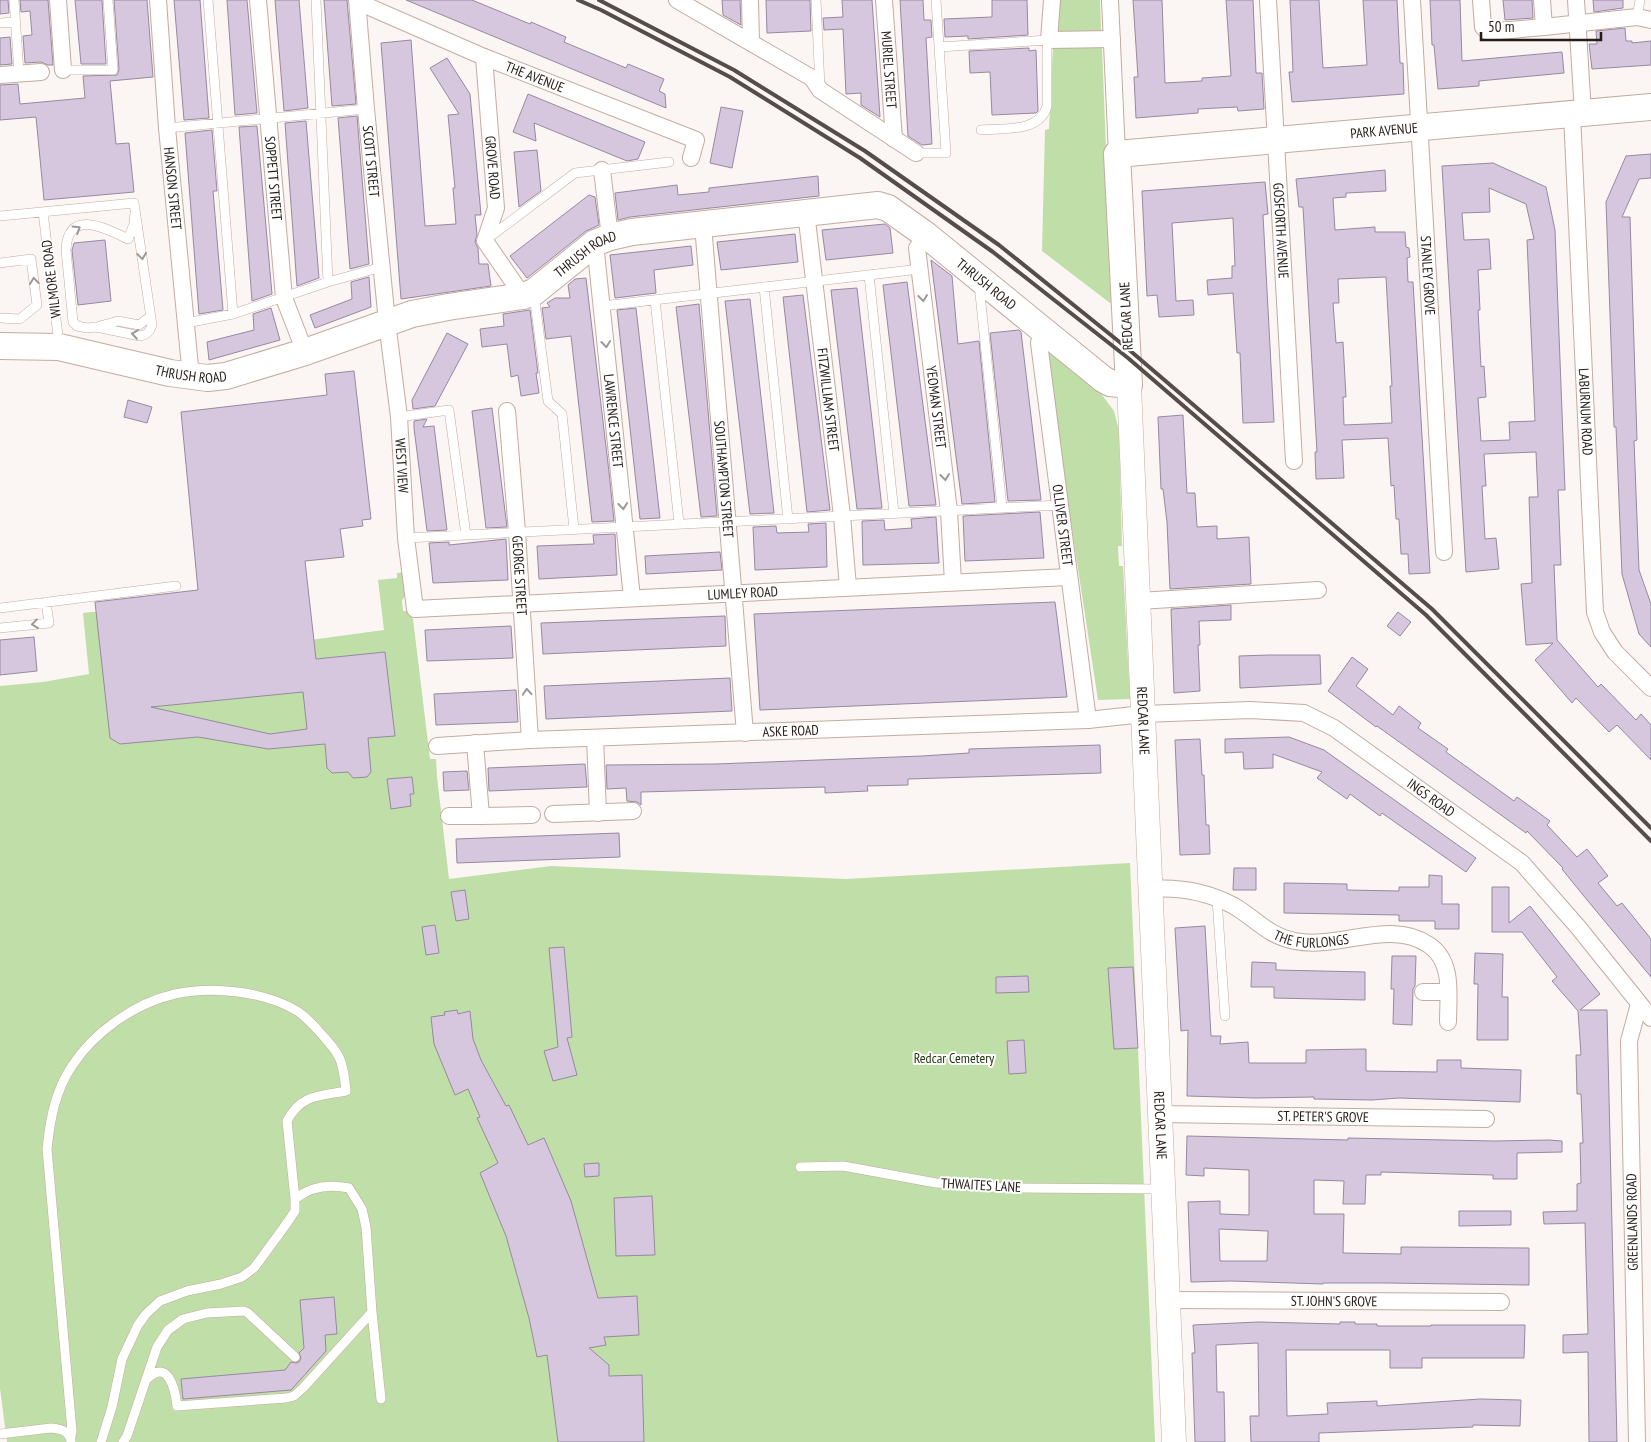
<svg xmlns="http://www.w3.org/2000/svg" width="1651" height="1442" font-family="'PT Sans Narrow',sans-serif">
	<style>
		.green { fill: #c0dea8 }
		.building { fill: #d6c7de; stroke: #97899f; fill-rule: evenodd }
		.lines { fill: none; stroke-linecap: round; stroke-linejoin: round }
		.lane-casing { stroke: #c5ab9f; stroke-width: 10 }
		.street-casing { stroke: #c5ab9f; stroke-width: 18 }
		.secondary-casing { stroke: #c5ab9f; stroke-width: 25 }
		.primary-casing { stroke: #c5ab9f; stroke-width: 28 }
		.lane { stroke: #fff; stroke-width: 9 }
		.street { stroke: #fff; stroke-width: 16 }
		.secondary { stroke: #fff; stroke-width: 24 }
		.primary { stroke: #fff; stroke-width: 26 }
		.rail { stroke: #564d4a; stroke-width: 4 }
		.oneway { stroke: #9d9897 }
		.labels { text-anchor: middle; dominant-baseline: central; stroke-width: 4; stroke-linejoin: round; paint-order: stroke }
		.street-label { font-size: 14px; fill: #251b17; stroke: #fff }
		.park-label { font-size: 14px; fill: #263814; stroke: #fff }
	</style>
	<rect width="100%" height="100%" fill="#fbf5f3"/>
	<path class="green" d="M1058 0H1100L1101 31 1058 36 1056 26Z
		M1098 44 1102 47 1112 302 1110 303 1042 251 1045 130 1049 129 1053 46Z
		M1048 348 1102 395 1114 411 1119 431 1122 546H1118L1119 566H1123L1130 699 1098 700 1049 378Z
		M407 572 409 587 402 601 403 611H412L430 759H436L437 777 449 879 551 866 846 879 1130 863 1155 1442H7L0 1388V686L43 682 89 674 83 613 304 589 310 640 384 630 378 580 397 578V573Z"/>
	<path class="building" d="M0 0H8L9 13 0 14Z
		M20 0H48L53 65H48L41 62 25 63 23 36 32 35 30 11 21 12Z
		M75 0H102L106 64H81Z
		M114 0H147L153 77 110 81 116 144 129 143 134 192 44 200 36 117 0 120V85L18 84 20 104 85 98 83 76 117 75 119 70Z
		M174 0H200L209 118 184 120Z
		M227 0H247L257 113 235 115Z
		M275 0H299L308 108 284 111Z
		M324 0H347L356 104 332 106Z
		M406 0H472L530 24 531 22 566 37 564 42 626 68 628 64 664 79 659 91 665 94 666 108Z
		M722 0H740L741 25 723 15Z
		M766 0H810L811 31 767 33Z
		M842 0H872L880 117 861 105V93L846 94 843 29 824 30 823 18 843 17Z
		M900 0H923L924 20H931L932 37 926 38 932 144 922 145 908 136Z
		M992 0H1027L1028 35 968 39V36L945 37 944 19 992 17Z
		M1133 0H1162L1165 83 1202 81V78L1231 76 1226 0H1253L1256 73H1262L1264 109 1238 111 1237 107 1198 109V113L1136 118 1134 77H1138Z
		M1290 0H1319L1323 68 1367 65 1363 0H1397L1400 63H1403L1404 94 1292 102 1289 72H1293Z
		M1430 0H1460L1462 61 1562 52 1564 73 1479 81V86L1438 89 1434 45H1432Z
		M1503 0H1532L1533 18 1505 20Z
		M1593 0H1623V8L1594 12Z
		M1625 28 1626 41H1632V43L1651 41V65L1592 69 1589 44H1597L1596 31Z
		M10 37 12 64 0 65V38Z
		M411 40 425 226 456 224 453 188H455L448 115 459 114 430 68 447 58 470 94 481 215H475L477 235 475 242 478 248 479 264H488L491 286 401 299 381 43Z
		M1029 48V51L1036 50 1038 111 1036 113 992 115 990 72 970 73 969 51Z
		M528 94 645 142 638 159 627 161 534 123 536 141 513 132Z
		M721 107 743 111 732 168 710 163Z
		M357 116 369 264 350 269 338 118Z
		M306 121 319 278 297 286 285 123Z
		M257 126 272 294 252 301 239 127Z
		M212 130 217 191H213L223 310 199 314 185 133Z
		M537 150 541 191 519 207 514 152Z
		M1651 154V178L1639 179 1622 217H1630L1637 440 1634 441 1639 570 1651 604V647L1639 634 1622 574 1616 427H1614L1606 202 1626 156Z
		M1493 163 1546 187 1555 230 1565 490H1558L1561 565H1554L1557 640 1598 687 1601 684 1636 720 1641 714 1651 725V760L1617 725 1609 732 1576 698 1572 703 1535 660 1553 643 1526 645 1521 584 1532 583 1529 497H1538L1536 452 1484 454 1486 486H1482L1485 539 1496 538 1499 569 1466 572 1442 166ZM1489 188 1526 204 1534 239 1527 240 1535 421 1509 422 1510 440 1481 441 1478 398 1486 397 1484 366 1481 367 1478 310H1480L1478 270 1491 269 1489 239 1464 240 1462 213 1490 212Z
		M1385 170 1386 191 1346 193V197L1333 198 1335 230 1375 227V232H1405L1406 247 1409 248 1410 257 1407 258 1408 282H1413L1430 573 1409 574 1408 554H1401L1399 519H1396L1394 485 1391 486 1388 438 1342 440 1344 478 1316 479 1315 452H1317L1303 207H1299L1296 179ZM1386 277 1392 386H1390L1392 423 1344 425 1343 397H1346L1343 342 1336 343 1333 303H1339L1338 279Z
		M818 176 819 196 630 217 618 220 615 193 677 185 678 195 709 192V188Z
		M1265 182 1268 214 1263 215 1274 422 1243 423 1240 353H1237L1233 293 1208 295 1207 280 1232 278V266H1235L1233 218 1172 223 1176 301 1193 300 1194 315 1159 317 1157 295 1147 296 1142 191Z
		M589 195 595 197 599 225 586 231 527 278 510 256Z
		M885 224 890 228 893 253 826 260 822 230Z
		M795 234 798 262 721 270 717 242Z
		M105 240 111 301 78 305 72 250 74 243Z
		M691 246 693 265 654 270 656 293 615 298 610 255Z
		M931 260 952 276 958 344 979 341 995 502 962 504Z
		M369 277 371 307 315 328 310 315 352 299 351 282Z
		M586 278 609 472 614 521 592 522 571 336 546 339 542 308 550 307 547 303 555 298H570L568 285 575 279Z
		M907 282 936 505 909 506 883 285Z
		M857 288 882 508 857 509 831 290Z
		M803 295 830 510 807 512 783 297Z
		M750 299 774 513 750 514 725 301Z
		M699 304 717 516 701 517 676 307Z
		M271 308 280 340 209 360 207 342 254 330 253 314Z
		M636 308 660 518 640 519 617 310Z
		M530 310 538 373H536L539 393 521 396 518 375 511 377 507 344 482 347 480 329 504 326 503 314Z
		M1019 330 1021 332 1041 500 1008 501 990 333Z
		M447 333 468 344 435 406 413 409 412 400Z
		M354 371 371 519 362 520 363 526 340 529 344 557 305 561 316 659 385 652 395 736 368 738 371 772 367 777 353 778 348 772 332 773 327 768 325 744 268 749 198 737 120 744 110 738 95 602 198 590 181 412 327 395 325 374ZM303 692 307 729 270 734 151 707Z
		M128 400 152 407 147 423 124 417Z
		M492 408 507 527 486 528 472 411Z
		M1183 415 1187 493H1195L1197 527 1217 526V539L1249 537 1251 584 1170 589 1167 522 1163 489H1161L1158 417Z
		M427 419 423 427 434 426 447 530 427 531 414 428V421Z
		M1040 512 1044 558 965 561 963 516Z
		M936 517 939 563 863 565 862 521 884 520 885 530 912 528 911 519Z
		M826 523 827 567 755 570 753 527 776 526 777 533 809 532 808 524Z
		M615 534 617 575 539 579 537 546 594 544 593 535Z
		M506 539 508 580 433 583 429 543 449 542V545Z
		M720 552 722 570 646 574 645 556Z
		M1055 602 1067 697 760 710 754 614Z
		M1231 605V620L1199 621 1200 645H1198L1200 691 1174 693 1171 609Z
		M1398 612 1411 622 1400 636 1387 626Z
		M725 616 726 646 543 654 541 623Z
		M511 626 513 658 427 661 425 630Z
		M34 637 37 671 0 675V640Z
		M1269 655H1320L1321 684 1240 688 1239 656Z
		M1352 657 1368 669 1356 686 1393 715 1399 706 1421 723 1418 728 1448 749 1446 752 1514 801 1517 797 1550 821 1547 825 1577 857 1587 849 1608 876 1598 883 1617 906 1622 903 1651 939V977L1583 895 1562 869 1563 868 1527 831 1526 833 1377 726 1376 727 1328 691Z
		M730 678 732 711 546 719 544 686Z
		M516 690 518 722 436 725 434 694Z
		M1289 737 1324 750 1476 858 1466 872 1382 813 1380 816 1350 794 1347 799 1317 778 1322 772 1273 754V768L1244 769 1243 752 1225 753V739Z
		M1200 739 1202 775H1204L1206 825H1209L1210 854 1180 855 1175 740Z
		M1100 745 1101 773 908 779V785L867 786 868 791 825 793V787L641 792V805L637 802 627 801 626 788 607 789 606 765 716 764 922 756 969 753V749Z
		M585 764 587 787 489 791 488 768Z
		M467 771 469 790 444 791 443 772Z
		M412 777 414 794H410L411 806 391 809 387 779Z
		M619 833 620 857 457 863 456 839Z
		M1234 868H1256V890H1233Z
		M1429 875 1442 876V904H1459V929H1435V921H1399V915L1284 913V883L1347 884V890L1399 891V887H1429Z
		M1492 887H1509V923L1530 906 1600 994 1580 1010H1607L1617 1442H1589L1588 1352 1563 1353V1335L1588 1334 1585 1223 1544 1224 1543 1212 1577 1211V1184L1581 1183 1580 1143H1583L1581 1094H1577L1576 1055H1581L1578 1011 1552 981 1557 977 1522 932H1492Z
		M465 890 469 919 456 921 451 892Z
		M435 925 439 953 426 955 422 927Z
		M1205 926 1211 1036H1221L1220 1044 1248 1042 1249 1063H1306V1050L1366 1049V1071L1437 1072V1060H1461V1068L1521 1070 1520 1102 1399 1098 1372 1100 1314 1099V1097L1256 1098 1187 1096 1188 1030 1181 1031 1175 928Z
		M564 947 572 1037 567 1038 577 1075 553 1081 544 1051 558 1047 549 948Z
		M1475 953 1503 954 1502 997H1508V1040H1477L1478 984H1474Z
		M1392 956H1416L1415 986 1413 989 1412 1025 1393 1024 1394 989H1391Z
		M1252 962 1276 963V970L1365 972V1000L1274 998V987H1251Z
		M1133 967 1138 1048 1114 1049 1108 968Z
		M1028 976 1029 992 996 993V977Z
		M457 1010 458 1014 470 1011 473 1039 481 1060 506 1106 509 1105 528 1145 544 1138 571 1201 598 1298 637 1296 639 1335 604 1337 606 1345 589 1348 609 1365V1376L642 1375 644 1442H558L547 1355 537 1357 529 1318 506 1236 480 1173 498 1163 477 1118 480 1117 468 1089 455 1095 434 1044 431 1017 445 1015 444 1012Z
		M1024 1040 1026 1073 1009 1074 1007 1041Z
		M1187 1136 1348 1140V1138L1494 1141 1549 1140 1562 1141V1152L1517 1153V1179H1493V1175L1452 1174 1381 1172V1175H1366L1365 1204H1343L1344 1181 1314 1180V1214H1344L1343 1253 1401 1254V1247L1529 1248V1285L1387 1283H1323V1284L1231 1281 1191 1282 1188 1202 1220 1201V1214L1249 1215V1170L1204 1168V1176L1186 1175ZM1219 1229 1268 1231 1267 1261H1220Z
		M599 1163V1176L585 1177 584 1164Z
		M652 1196 655 1255 616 1256 614 1198Z
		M1459 1211H1511V1225L1459 1226Z
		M334 1297 337 1334 325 1335 326 1351 291 1390 183 1399 181 1379 285 1370 291 1362 296 1363 299 1362 301 1358 299 1353 304 1348 300 1300Z
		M1258 1322 1340 1324V1322H1355V1324H1377V1326H1431V1325H1525L1524 1358H1422V1368H1390V1350H1286L1287 1416 1328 1414 1327 1403 1377 1401V1406L1480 1399 1521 1400 1520 1426 1473 1425V1427L1319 1433V1442H1251L1250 1416H1259L1258 1343 1216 1345 1217 1392H1224L1225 1442H1195L1192 1353H1195L1193 1325Z"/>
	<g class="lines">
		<defs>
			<path id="lane" d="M14 0 19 73
				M208 0 233 314
				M316 0 328 282
				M816 0 820 87
				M1637 17 1640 0
				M0 23 15 22
				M939 47 1049 40 1047 47V106C1040 133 1003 128 981 130
				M63 70H113L108 0
				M167 128 366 109
				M916 153H946L936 0
				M43 212 59 344
				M0 216 134 203 152 325C150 332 147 335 140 336L96 327 87 328 77 326 73 322 66 250C68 208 105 228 128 239L134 224 135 212
				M487 239 575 173 669 162
				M0 263 31 259 37 305 20 319 0 318
				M869 275 894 513
				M979 284 1002 508
				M764 287 788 519
				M534 295 548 401 562 414 574 529
				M655 300 679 523
				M602 306 920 269
				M186 323 233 314 328 282 382 267
				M100 326 118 321 139 325 151 316
				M399 417 449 410 466 535
				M406 538 1060 505
				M0 608 176 586
				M0 628 49 623 46 602
				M1217 899 1225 1016
				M800 1167 843 1166 936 1183 1004 1188 1161 1189
				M372 1312 381 1399
				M146 1380C168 1357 175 1389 177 1406L286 1398 294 1396 303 1388 372 1312 366 1227 362 1209 349 1188C329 1184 311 1186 295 1199
				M0 1434 51 1428C61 1429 70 1431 71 1442
				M71 1437 72 1431 47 1149C50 1120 55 1091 72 1066 94 1032 135 1003 175 994 212 986 264 991 297 1011 307 1017 316 1028 324 1037 330 1044 338 1052 341 1062 344 1071 345 1081 346 1091 320 1096 301 1094 287 1121L295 1199V1211L287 1223 254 1268 242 1277 221 1284 187 1291 160 1301 146 1314 138 1325 122 1359 112 1407 101 1442
				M123 1442 127 1436 157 1347 168 1330 183 1319 207 1313 244 1311 248 1313 295 1357"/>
			<g id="street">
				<path d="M58 0 63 70"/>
				<path id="s1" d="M158 0 167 128 191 377"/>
				<path id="s2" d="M258 0 284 298 305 352"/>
				<path id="s3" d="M357 0 366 109 387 322 399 417 406 538 415 609 1069 577"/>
				<path d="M677 0 812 78 820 90 916 153"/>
				<path d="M750 0 751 42"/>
				<path id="s4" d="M884 0 894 139"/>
				<path d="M1052 0 1049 40 1112 39"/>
				<path d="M1110 0 1117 154"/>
				<path id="s5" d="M1268 0 1294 461"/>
				<path id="s6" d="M1412 0 1444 552"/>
				<path d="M1481 0 1483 27 1488 32 1544 27"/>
				<path d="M1542 0 1544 27 1637 17 1651 20"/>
				<path d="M1576 0 1583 113"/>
				<path id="s7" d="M358 2 484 57 696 140 691 158"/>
				<path id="s8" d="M484 57 496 208 485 241 523 296"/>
				<path d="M0 75 41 72"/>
				<path id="s9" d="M1572 114 1595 612 1602 632 1615 652 1651 688"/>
				<path d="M602 170 610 237"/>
				<path id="s10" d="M806 212 842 516 848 587"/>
				<path id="s11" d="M703 225 745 733"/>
				<path id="s12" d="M926 235 917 248 949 511 953 582"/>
				<path id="s13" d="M595 243 632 598"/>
				<path id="s14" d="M1042 331 1039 343 1088 720"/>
				<path id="s15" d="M507 411 517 532 530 740"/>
				<path d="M1139 601 1318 590"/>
				<path d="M595 738 598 813"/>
				<path id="s16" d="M437 746 530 740 1088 720 1143 714 1250 710 1304 713 1334 728 1522 863 1578 927 1651 1018"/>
				<path d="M553 814 633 811"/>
				<path d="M449 816H481L475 743"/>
				<path d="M481 816 532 815"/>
				<path id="s17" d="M1150 889C1178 887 1208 892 1234 906 1256 919 1268 936 1295 941 1337 950 1391 918 1429 945 1454 962 1448 995 1448 1022"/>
				<path d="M1423 992H1448"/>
				<path id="s18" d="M1161 1114 1486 1119"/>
				<path id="s19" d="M1168 1300 1501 1302"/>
				<path d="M1637 1442 1629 1041 1639 1004"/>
			</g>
			<g id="secondary">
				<path id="s20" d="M1129 385 1174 1442"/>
			</g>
			<g id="primary">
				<path id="s21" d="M0 346 59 347 170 373 207 378 226 376 305 352 412 314 448 307 523 296 534 292 595 243 610 237 632 232 878 205 888 208 926 235 1103 379 1110 383 1129 385 1117 154 1651 107"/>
			</g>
		</defs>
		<use href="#lane" class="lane-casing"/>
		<use href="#street" class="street-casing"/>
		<use href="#secondary" class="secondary-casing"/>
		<use href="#primary" class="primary-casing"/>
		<use href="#lane" class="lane"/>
		<use href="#street" class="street"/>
		<use href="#secondary" class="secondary"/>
		<use href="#primary" class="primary"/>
		<path class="rail" d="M578 0 601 10 730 77 860 158 993 252 1128 358 1426 615 1651 841
			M599 0 734 70 865 151 999 245 1127 348 1432 609 1651 828"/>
	</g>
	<defs><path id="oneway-chevron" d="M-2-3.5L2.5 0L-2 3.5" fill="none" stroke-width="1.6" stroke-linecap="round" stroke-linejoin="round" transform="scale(1.25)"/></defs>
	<g class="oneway">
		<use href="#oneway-chevron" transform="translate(77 229) rotate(-32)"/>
		<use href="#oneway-chevron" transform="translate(142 256) rotate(82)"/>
		<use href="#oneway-chevron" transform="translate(34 281) rotate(-97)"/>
		<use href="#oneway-chevron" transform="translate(923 298) rotate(83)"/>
		<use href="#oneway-chevron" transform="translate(135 334) rotate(-172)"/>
		<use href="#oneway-chevron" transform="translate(606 344) rotate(84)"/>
		<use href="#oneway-chevron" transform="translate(945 477) rotate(83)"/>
		<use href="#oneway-chevron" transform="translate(623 506) rotate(84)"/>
		<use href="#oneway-chevron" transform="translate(35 624) rotate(173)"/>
		<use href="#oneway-chevron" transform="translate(527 692) rotate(-94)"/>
	</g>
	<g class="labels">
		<g class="street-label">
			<text stroke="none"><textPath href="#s4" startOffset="70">MURIEL STREET</textPath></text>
			<text stroke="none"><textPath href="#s7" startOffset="192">THE AVENUE</textPath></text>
			<text stroke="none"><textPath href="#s21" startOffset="1726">PARK AVENUE</textPath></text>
			<text stroke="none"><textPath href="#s3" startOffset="162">SCOTT STREET</textPath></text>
			<text stroke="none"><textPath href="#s8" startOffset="111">GROVE ROAD</textPath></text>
			<text stroke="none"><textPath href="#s2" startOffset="179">SOPPETT STREET</textPath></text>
			<text stroke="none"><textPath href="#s1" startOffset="189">HANSON STREET</textPath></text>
			<text stroke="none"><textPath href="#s5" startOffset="231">GOSFORTH AVENUE</textPath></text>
			<text stroke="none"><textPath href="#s21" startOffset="614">THRUSH ROAD</textPath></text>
			<text stroke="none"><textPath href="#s6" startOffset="276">STANLEY GROVE</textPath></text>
			<text transform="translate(51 279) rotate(-97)">WILMORE ROAD</text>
			<text stroke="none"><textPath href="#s21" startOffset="1049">THRUSH ROAD</textPath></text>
			<text transform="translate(1126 316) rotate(-93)">REDCAR LANE</text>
			<text stroke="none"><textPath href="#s21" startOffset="194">THRUSH ROAD</textPath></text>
			<text stroke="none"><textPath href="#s10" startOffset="189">FITZWILLIAM STREET</textPath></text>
			<text stroke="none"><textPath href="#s12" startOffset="176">YEOMAN STREET</textPath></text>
			<text stroke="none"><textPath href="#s9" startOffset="298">LABURNUM ROAD</textPath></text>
			<text stroke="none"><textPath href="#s13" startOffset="179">LAWRENCE STREET</textPath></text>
			<text stroke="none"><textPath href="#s3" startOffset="468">WEST VIEW</textPath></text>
			<text stroke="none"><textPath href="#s11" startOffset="255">SOUTHAMPTON STREET</textPath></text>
			<text stroke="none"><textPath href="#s14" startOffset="196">OLLIVER STREET</textPath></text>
			<text stroke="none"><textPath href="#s15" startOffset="165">GEORGE STREET</textPath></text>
			<text stroke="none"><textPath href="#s3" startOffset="940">LUMLEY ROAD</textPath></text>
			<text stroke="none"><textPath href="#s20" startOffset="336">REDCAR LANE</textPath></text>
			<text stroke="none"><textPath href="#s16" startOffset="354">ASKE ROAD</textPath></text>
			<text stroke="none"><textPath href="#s16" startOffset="1021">INGS ROAD</textPath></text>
			<text stroke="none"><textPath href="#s17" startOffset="174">THE FURLONGS</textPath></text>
			<text stroke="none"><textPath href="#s18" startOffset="162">ST. PETER'S GROVE</textPath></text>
			<text stroke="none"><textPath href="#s20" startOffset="741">REDCAR LANE</textPath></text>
			<text transform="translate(981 1185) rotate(3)">THWAITES LANE</text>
			<text transform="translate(1632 1222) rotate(-91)">GREENLANDS ROAD</text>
			<text stroke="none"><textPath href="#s19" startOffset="166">ST. JOHN'S GROVE</textPath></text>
		</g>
		<g class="park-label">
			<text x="954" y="1058">Redcar Cemetery</text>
		</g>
	</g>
	<path d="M1481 32v8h120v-8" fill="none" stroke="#251b17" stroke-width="2.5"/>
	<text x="1488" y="32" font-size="15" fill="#251b17" stroke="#ffffff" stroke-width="4" paint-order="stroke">50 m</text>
</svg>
